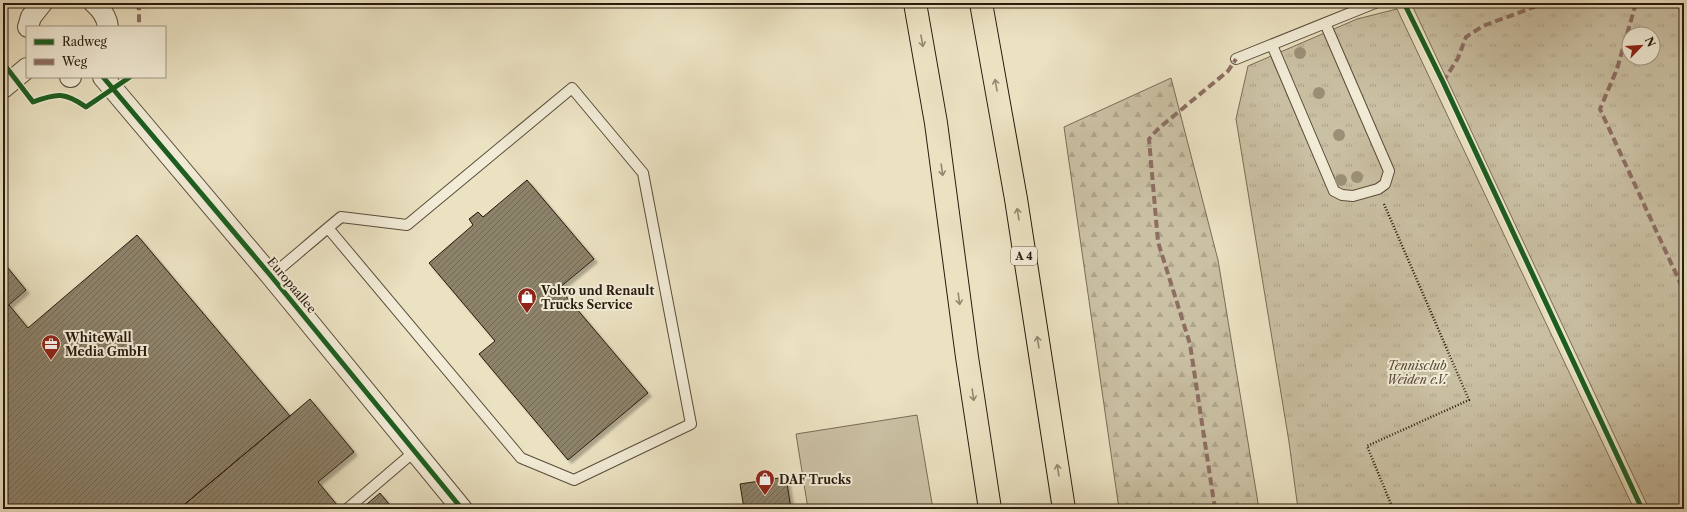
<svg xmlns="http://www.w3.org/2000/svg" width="1687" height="512" font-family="'Libre Caslon Text',serif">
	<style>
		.green { fill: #cac0a3; stroke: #796d58 }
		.forest { fill: url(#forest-firs); stroke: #796d58 }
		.park { fill: url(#park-tufts); stroke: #796d58; fill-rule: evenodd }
		.building { fill: url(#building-hatch); stroke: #281a0d; filter: url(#shadow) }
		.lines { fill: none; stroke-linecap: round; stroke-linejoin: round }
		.service-casing { stroke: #594c3a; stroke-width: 12 }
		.minor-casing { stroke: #594c3a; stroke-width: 22 }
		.motorway-casing { stroke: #281a0d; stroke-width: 24 }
		.path { stroke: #281a0d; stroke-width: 2.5; stroke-dasharray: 1 2; stroke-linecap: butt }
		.service { stroke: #f2ecd7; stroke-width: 10 }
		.minor { stroke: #f2ecd7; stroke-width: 20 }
		.motorway { stroke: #ebe2c2; stroke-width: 22 }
		.quiet { stroke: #8d6e63; stroke-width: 4; stroke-dasharray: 8 4; stroke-linecap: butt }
		.cycleway-casing { stroke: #f2ecd7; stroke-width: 8 }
		.cycleway { stroke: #1b5e20; stroke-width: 5 }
		.tree { fill: #9b9077 }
		.oneway { stroke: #938871 }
		.labels { text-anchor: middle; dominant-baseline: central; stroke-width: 4; stroke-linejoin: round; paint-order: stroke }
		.shield { fill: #f2ecd7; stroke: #65594a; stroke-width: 1 }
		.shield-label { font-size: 11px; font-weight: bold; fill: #281a0d }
		.street-label { font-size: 12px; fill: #281a0d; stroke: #f2ecd7 }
		.poi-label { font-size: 12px; font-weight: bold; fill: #281a0d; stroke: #f2ecd7; text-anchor: start }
		.park-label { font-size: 12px; font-style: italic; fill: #594c3a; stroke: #f2ecd7 }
	</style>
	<defs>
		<pattern id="forest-firs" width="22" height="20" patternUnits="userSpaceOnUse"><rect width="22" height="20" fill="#cac0a3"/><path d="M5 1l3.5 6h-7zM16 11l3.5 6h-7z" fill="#aea48b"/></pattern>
		<pattern id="park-tufts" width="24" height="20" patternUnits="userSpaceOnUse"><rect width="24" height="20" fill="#cac0a3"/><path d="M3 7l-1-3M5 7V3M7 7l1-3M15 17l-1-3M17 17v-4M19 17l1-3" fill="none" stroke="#aea48b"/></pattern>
		<pattern id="building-hatch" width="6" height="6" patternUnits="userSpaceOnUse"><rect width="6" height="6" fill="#8d826b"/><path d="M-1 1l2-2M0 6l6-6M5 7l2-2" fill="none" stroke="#736a56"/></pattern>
		<filter id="shadow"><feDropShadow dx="3.5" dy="3.5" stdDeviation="1" flood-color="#0004"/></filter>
	</defs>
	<rect width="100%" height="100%" fill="#ebe2c2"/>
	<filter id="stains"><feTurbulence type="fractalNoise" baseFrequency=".005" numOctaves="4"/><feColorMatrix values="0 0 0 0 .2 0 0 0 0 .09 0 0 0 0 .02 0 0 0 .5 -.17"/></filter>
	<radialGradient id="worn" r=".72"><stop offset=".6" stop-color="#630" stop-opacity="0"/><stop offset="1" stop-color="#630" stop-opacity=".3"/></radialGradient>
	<path class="green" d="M917 415 933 509H808L796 434Z"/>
	<path class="forest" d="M1171 78 1218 260 1259 509H1119L1064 127Z"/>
	<path class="park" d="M1411 3H1684V509H1649ZM1629 34H1653V58H1629Z
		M1397 9 1634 509H1298L1289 442 1236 119 1248 66 1357 19Z"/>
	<path class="building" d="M527 180 594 259 559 288 648 393 568 460 479 354 495 341 429 263 473 225 469 219 478 212 483 217Z
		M137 235 290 416 179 509H3V310L9 305 28 328Z
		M3 262 26 290 3 310Z
		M310 399 354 452 318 482 338 506 334 509H179Z
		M786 477 791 509H744L740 484Z
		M380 493 393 509H361Z"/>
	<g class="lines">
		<defs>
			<path id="service" d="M1272 45 1334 191 1342 195 1353 196 1378 189 1385 184 1389 171 1325 23
				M1236 59 1375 3
				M271 276C295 256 318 236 341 217L407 225 572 88 643 173 691 424 574 480 521 458 328 228
				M347 509 415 451"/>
			<path id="minor" d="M94 3C101 9 107 18 108 27
				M28 27 31 17 42 3
				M70 77H71
				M103 77 271 276 462 509
				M3 88 27 68"/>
			<path id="motorway" d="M915 3 936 123 967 357 990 509
				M981 3 1016 199 1064 509"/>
		</defs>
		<use href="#service" class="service-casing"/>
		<use href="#minor" class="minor-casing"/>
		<use href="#motorway" class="motorway-casing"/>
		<path class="path" d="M1384 204 1469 400 1367 446 1393 509"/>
		<use href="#service" class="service"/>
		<use href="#minor" class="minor"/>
		<use href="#motorway" class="motorway"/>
		<path class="quiet" d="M136 3 139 9V27
			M1636 3 1617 69 1600 109 1684 291
			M3 12 6 21 3 41
			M1443 82 1458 58 1466 37 1483 26 1545 3
			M1215 509 1190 344 1158 242 1149 139 1159 128 1228 71 1236 59"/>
		<defs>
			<path id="cycleway" d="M1404 3 1443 82 1642 509
				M3 63 33 102C57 93 65 92 86 107L130 77
				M103 77 271 276 462 509"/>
		</defs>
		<use href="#cycleway" class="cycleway-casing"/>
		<use href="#cycleway" class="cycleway"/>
	</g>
	<g class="tree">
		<circle cx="1300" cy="53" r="6"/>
		<circle cx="1319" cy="93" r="6"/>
		<circle cx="1339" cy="135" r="6"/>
		<circle cx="1357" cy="177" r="6"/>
		<circle cx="1341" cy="180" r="6"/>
	</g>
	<defs><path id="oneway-shaft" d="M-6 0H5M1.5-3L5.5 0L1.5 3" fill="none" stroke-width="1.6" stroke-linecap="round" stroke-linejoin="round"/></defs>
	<g class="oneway">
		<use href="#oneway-shaft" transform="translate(922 41) rotate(80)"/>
		<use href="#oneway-shaft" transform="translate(996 85) rotate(-100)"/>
		<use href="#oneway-shaft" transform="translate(942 170) rotate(82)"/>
		<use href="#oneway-shaft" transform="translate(1018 214) rotate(-99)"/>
		<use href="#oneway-shaft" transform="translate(959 299) rotate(82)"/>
		<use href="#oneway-shaft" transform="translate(1038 342) rotate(-99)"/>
		<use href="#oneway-shaft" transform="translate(973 395) rotate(82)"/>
		<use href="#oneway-shaft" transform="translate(1058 470) rotate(-99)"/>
	</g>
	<defs>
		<symbol id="shop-pin" viewBox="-11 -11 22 30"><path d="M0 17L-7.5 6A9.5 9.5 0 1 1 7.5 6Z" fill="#8f2418" stroke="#f2ecd7"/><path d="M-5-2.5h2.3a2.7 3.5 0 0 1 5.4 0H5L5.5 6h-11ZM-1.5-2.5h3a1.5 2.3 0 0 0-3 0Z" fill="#fff"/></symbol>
		<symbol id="office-pin" viewBox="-11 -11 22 30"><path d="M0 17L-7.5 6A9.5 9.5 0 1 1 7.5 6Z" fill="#8f2418" stroke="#f2ecd7"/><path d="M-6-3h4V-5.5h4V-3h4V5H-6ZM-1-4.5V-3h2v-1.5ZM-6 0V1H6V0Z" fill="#fff"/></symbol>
	</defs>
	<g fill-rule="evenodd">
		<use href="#shop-pin" x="516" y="286" width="22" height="30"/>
		<use href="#office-pin" x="40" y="333" width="22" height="30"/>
		<use href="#shop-pin" x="754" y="468" width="22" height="30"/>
	</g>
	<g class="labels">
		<rect class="shield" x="1011" y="247" width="26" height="18" rx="3"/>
		<g class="shield-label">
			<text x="1024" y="256">A 4</text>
		</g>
		<g class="street-label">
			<text transform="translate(292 285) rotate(50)">Europaallee</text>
		</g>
		<g class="poi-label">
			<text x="541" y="290">Volvo und Renault<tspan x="541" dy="14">Trucks Service</tspan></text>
			<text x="65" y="337">WhiteWall<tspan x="65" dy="14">Media GmbH</tspan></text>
			<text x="779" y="479">DAF Trucks</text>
		</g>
		<g class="park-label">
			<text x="1417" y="365">Tennisclub<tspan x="1417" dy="14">Weiden e.V.</tspan></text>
		</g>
	</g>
	<rect width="1687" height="512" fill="none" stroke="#ebe2c2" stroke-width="16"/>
	<rect x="4" y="4" width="1679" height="504" fill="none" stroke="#281a0d" stroke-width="2"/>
	<rect x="8" y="8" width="1671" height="496" fill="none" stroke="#281a0d"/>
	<rect x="26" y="26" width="140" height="52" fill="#f2ecd7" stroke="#a19886"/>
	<rect x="34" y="39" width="20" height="6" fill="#1b5e20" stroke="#a19886"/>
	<text x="62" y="46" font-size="12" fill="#281a0d">Radweg</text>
	<rect x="34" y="59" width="20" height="6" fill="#8d6e63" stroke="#a19886"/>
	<text x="62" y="66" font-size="12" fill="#281a0d">Weg</text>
	<g transform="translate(1641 46) rotate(65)"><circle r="19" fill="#f2ecd7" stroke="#a19886"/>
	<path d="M0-3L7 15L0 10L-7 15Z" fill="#8f2418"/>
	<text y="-6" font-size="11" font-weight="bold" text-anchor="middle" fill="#281a0d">N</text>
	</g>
	<rect width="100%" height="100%" filter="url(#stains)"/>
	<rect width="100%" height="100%" fill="url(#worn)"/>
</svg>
